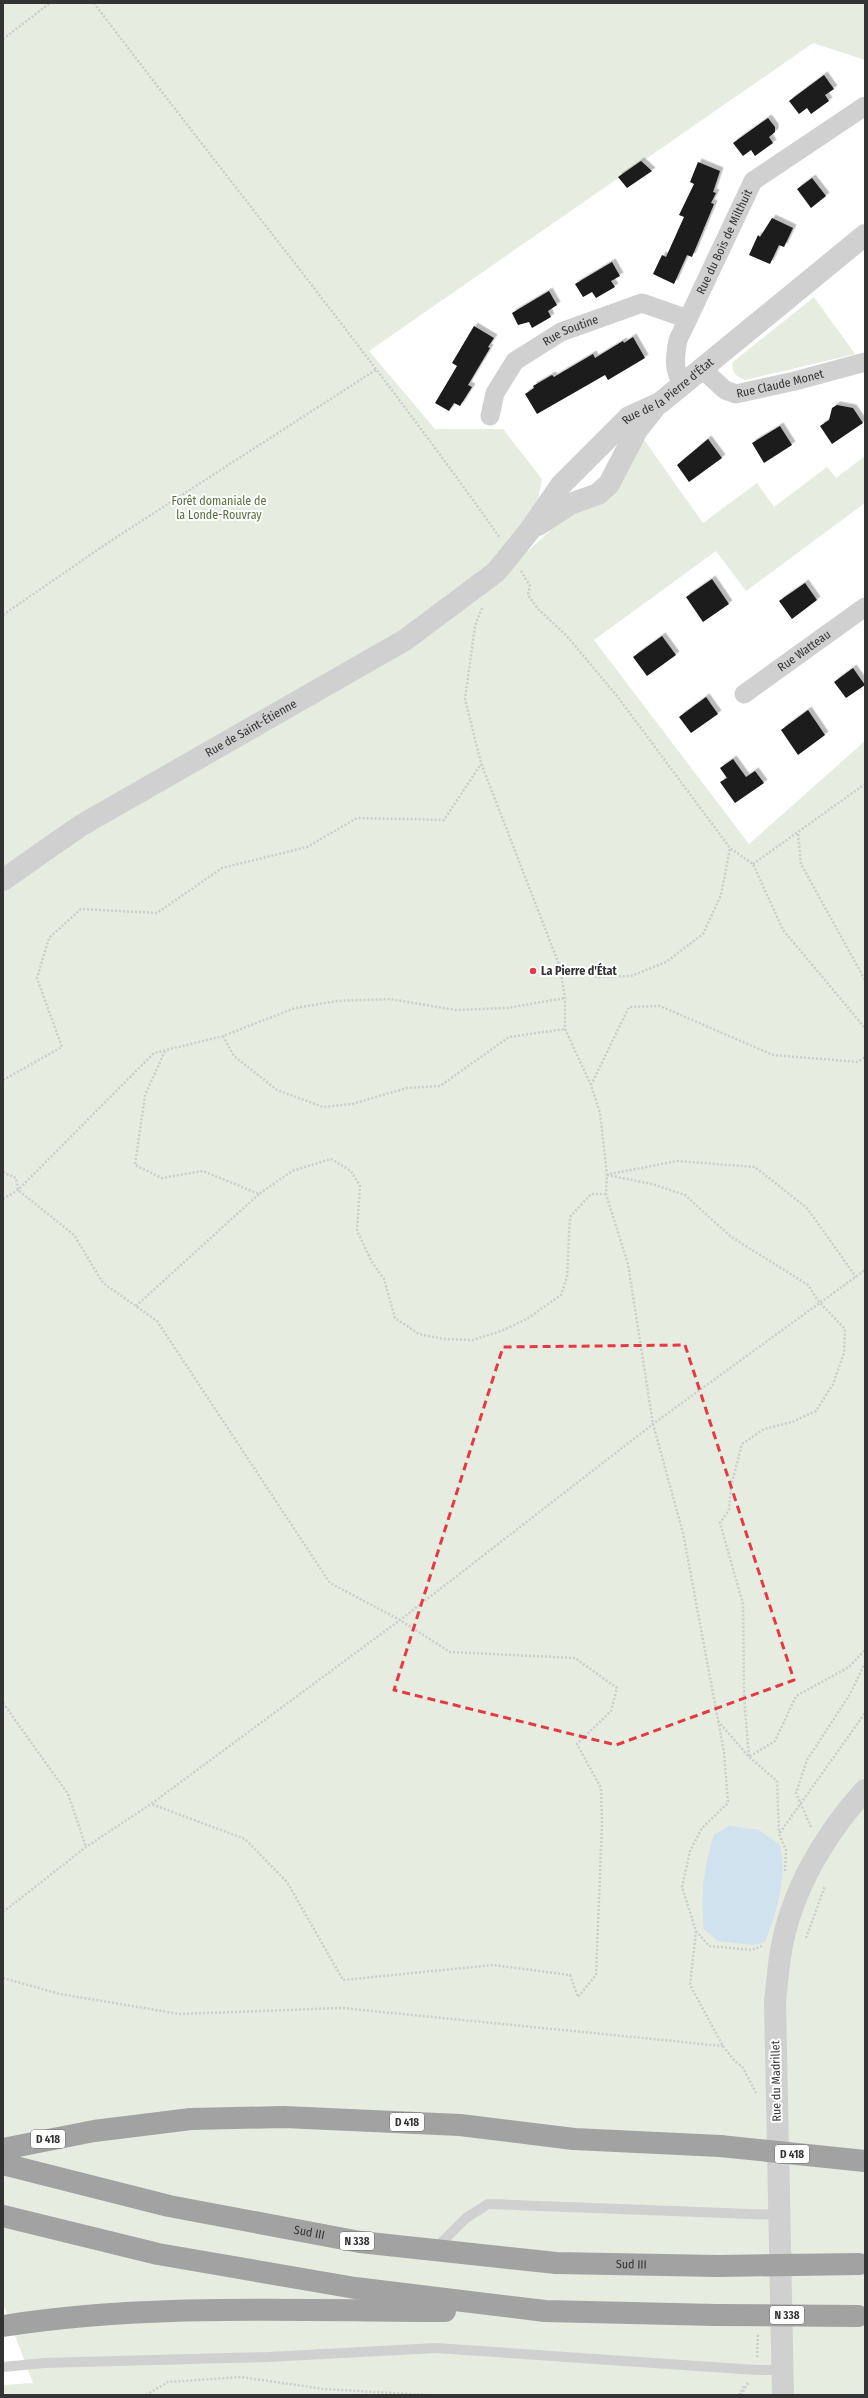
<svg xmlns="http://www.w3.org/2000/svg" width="868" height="2398" font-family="'Fira Sans Condensed',sans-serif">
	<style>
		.green { fill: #e6ecdf }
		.water { fill: #cfe2ee }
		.building { fill: #1a1a1a; filter: url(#shadow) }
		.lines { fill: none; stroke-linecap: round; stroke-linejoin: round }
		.path { stroke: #cdcdcd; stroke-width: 2.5; stroke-dasharray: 2 2; stroke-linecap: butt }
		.service { stroke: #d0d0d0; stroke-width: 10 }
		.minor { stroke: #d0d0d0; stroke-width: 19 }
		.tertiary { stroke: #d0d0d0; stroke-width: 22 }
		.trunk { stroke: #a2a2a2; stroke-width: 22 }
		.trunk-bridge { stroke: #a2a2a2; stroke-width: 22 }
		.marked { fill: none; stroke: #e63946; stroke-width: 3; stroke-dasharray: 8 5; stroke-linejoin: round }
		.poi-dot { fill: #e63946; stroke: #fff; stroke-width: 1.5 }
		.labels { text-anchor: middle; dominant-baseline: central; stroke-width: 4; stroke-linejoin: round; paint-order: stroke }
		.shield { fill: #fff; stroke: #707070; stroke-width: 1 }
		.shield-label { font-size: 11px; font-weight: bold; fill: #333 }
		.street-label { font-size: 12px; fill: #333; stroke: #fff }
		.park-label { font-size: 12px; fill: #56703f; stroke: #fff }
		.poi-label { font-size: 12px; font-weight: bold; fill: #333; stroke: #fff; text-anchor: start }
	</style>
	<defs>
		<filter id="shadow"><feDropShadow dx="3.5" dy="-3.5" stdDeviation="0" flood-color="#0004"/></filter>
	</defs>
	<rect width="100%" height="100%" fill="#fff"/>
	<path class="green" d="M3 3H865V60L813 43 369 351 435 429H503L542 479 528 551 564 518 642 437 703 523 757 483 774 507 827 467 836 478 865 456V503L746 591 716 551 594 640 749 844 865 741V2395H3V2385L33 2383 3 2304Z
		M814 297 855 354 745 380C735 376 731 372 733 362Z"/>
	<path class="water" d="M729 1826 759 1830 780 1845C788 1877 776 1913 765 1942L753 1945 718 1941 704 1929C700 1897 704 1865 714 1835Z"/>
	<path class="building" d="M824 75 834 89 825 95 829 101 811 114 807 108 799 114 789 101Z
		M768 118 775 127V132L769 137 773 143 755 156 751 150 743 156 733 143Z
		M641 161 652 171 627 188 618 177Z
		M698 162 720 171 713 192 716 193 711 203 714 204 692 257 687 255 674 284 653 274 662 255 666 257 684 217 679 215 694 184 690 182Z
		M812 178 826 196 811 208 797 189Z
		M772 218 793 228 784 247 779 245 770 264 749 255 758 235 760 237Z
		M612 262 620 276 611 281 615 287 596 298 592 292 583 297 575 284Z
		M549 291 557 305 548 311 551 317 532 328 529 322 518 325 512 313Z
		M474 326 494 338 488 347 490 348 468 385 472 387 460 406 454 403 449 411 435 403 457 366 452 363Z
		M633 337 645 358 608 380 605 375 537 414 525 394 534 388 533 386 552 375 554 377 593 354 595 358 623 341 624 343Z
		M837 405 853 408 863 423 832 444 820 426 829 420 832 408Z
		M780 426 792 445 764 463 752 443Z
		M708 439 722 458 689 482 677 465Z
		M712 579 729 604 703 622 686 597Z
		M805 583 817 600 792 619 779 601Z
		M662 636 676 655 647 676 633 657Z
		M853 668 865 685 846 698 834 682Z
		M706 697 718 714 691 733 679 717Z
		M808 710 825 735 798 755 781 730Z
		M733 759 746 777 755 771 764 783 735 803 720 782 727 778 720 768Z"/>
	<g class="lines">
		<path class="path" d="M94 3C229 182 371 355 500 538
			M3 39 50 3
			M521 571 530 586 528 595 538 609 566 635 617 696 730 848 753 864 783 930 865 1028
			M482 608 475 626 465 699 481 763 560 967 565 998V1029L591 1085 600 1113 607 1175 606 1194 628 1264 653 1424 683 1533 724 1752 728 1803 702 1828 690 1851 682 1887 696 1931 709 1946 752 1950 762 1946
			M3 615 106 544 377 369
			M798 834 801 864 865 980
			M753 864 865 784
			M560 967 598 977 631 976 666 962 703 934 721 895 730 848
			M223 1036 234 1056 277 1090 323 1107 352 1104 407 1088 440 1086 509 1037 565 1029
			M165 1051 145 1095 135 1165 162 1178 203 1171 259 1194 292 1171 331 1159 351 1171 360 1186 357 1231 372 1262 384 1279 395 1318 419 1334 444 1339 473 1340 501 1331 527 1319 561 1295 567 1277 570 1217 591 1194H606
			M3 1080 62 1047 37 978 49 938 81 909 157 913 222 868 307 847 357 818 444 820 481 764
			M591 1085 629 1007 660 1006 773 1055 858 1062 865 1057
			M3 1172 16 1178 18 1190 74 1235 103 1283 157 1321 330 1583 400 1620 450 1652 575 1658 617 1688 611 1711 577 1744 601 1788 602 1824 596 1975 578 1997 570 1975 493 1965 343 1980 287 1882 245 1839 151 1804
			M610 1174 677 1161 755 1167 807 1208 856 1277
			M607 1175 652 1184 685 1195 730 1236 808 1285 819 1302 845 1329 844 1353 833 1384 816 1411 792 1422 764 1429 742 1444 731 1486 729 1510 720 1523 743 1604 744 1697 749 1757 775 1741 796 1696 849 1667 865 1650
			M3 1199 18 1190 154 1053 223 1036 295 1008 337 1001 390 999 455 1010 507 1008 565 998
			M136 1306 259 1194
			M3 1703 68 1794 86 1847
			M718 1721 749 1757 777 1781 779 1833
			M811 1827 796 1793 807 1760 850 1694 865 1663
			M785 1871 786 1850 779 1834 865 1713
			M3 1912 86 1847 151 1804 400 1620 653 1424 865 1270
			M696 1931 690 1985 723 2046 733 2059 743 2068 756 2093
			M806 1938 825 1886
			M3 1978 60 1994 180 2014 342 2008 723 2046
			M757 2357 758 2334
			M146 2395 168 2382 241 2377 324 2389 427 2395
			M739 2395 745 2385
			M741 2395 748 2383"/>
		<path class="service" d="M435 2249 466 2218 488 2204 779 2215
			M3 2367 44 2363 268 2357 436 2348 756 2370H782"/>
		<g class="minor">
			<path id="s1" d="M702 369 725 390 736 394 795 381 865 362"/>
			<path id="s2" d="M682 384C673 369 675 356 678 340L753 181 865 106"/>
			<path id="s3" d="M490 416 495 393 515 361 561 332 642 303 688 319"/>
			<path id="s4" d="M744 694 865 607"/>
		</g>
		<g class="tertiary">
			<path d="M538 525 570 504 598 494 609 484 637 430 653 410"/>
			<path id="s5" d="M3 880 80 826 405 640 496 572 530 530 561 485 629 417 660 403 865 235"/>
			<path d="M783 2395 775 2002C777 1985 778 1968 781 1951 791 1891 825 1834 865 1790"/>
		</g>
		<g class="trunk">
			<path d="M3 2149 94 2131 191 2119 284 2117 460 2125 574 2139 720 2146"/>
			<path id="s6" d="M3 2164 169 2206 360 2242 556 2263 718 2266"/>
			<path d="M3 2216 158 2254 355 2288 545 2311 716 2315"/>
			<path d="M3 2326C149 2303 298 2311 445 2311"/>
		</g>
		<path class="trunk-bridge" d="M720 2146 865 2161
			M718 2266 859 2264
			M716 2315 858 2316"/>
	</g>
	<path class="marked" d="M685 1345 794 1680 616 1745 394 1690 503 1347Z"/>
	<circle class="poi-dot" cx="533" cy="971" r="4"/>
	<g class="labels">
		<g class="shield">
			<rect x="390" y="2113" width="34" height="18" rx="3"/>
			<rect x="31" y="2130" width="34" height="18" rx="3"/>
			<rect x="775" y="2145" width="34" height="18" rx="3"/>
			<rect x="340" y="2232" width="34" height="18" rx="3"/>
			<rect x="770" y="2306" width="34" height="18" rx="3"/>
		</g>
		<g class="shield-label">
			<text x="407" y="2122">D 418</text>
			<text x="48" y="2139">D 418</text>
			<text x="792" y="2154">D 418</text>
			<text x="357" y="2241">N 338</text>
			<text x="787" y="2315">N 338</text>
		</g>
		<g class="street-label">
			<text stroke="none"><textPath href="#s2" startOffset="154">Rue du Bois de Milthuit</textPath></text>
			<text stroke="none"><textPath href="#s3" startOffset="125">Rue Soutine</textPath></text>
			<text stroke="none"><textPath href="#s1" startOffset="88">Rue Claude Monet</textPath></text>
			<text stroke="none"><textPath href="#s5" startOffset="834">Rue de la Pierre d'État</textPath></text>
			<text stroke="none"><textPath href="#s4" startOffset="74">Rue Watteau</textPath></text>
			<text stroke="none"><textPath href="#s5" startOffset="291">Rue de Saint-Étienne</textPath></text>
			<text transform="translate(776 2081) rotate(-91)">Rue du Madrillet</text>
			<text stroke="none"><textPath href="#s6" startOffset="314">Sud III</textPath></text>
			<text stroke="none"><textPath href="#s6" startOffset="638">Sud III</textPath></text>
		</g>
		<g class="park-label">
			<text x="219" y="501">Forêt domaniale de<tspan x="219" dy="14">la Londe-Rouvray</tspan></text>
		</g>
		<g class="poi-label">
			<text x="541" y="971">La Pierre d'État</text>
		</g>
	</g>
	<rect width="868" height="2398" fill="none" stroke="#333333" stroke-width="8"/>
</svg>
